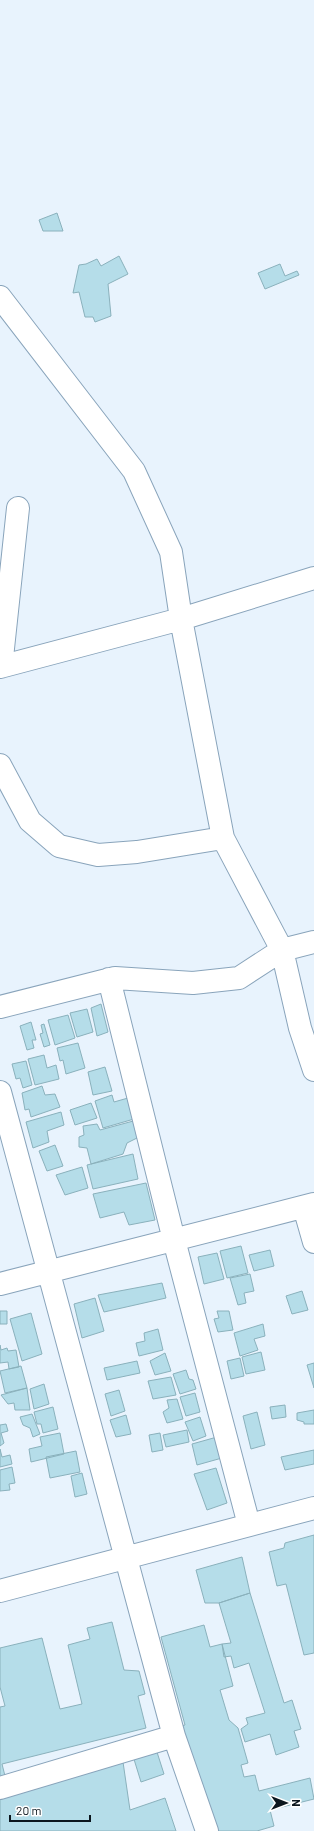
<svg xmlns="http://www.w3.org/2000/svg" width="314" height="1831" font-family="Barlow,sans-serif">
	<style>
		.building { fill: #b5dde9; stroke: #8ab1bc }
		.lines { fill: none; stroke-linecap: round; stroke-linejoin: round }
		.minor-casing { stroke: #89a4bb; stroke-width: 24 }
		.minor { stroke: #fff; stroke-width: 22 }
	</style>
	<rect width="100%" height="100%" fill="#e8f3fd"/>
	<path class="building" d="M57 213 63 231H43L39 220Z
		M119 256 128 274 108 284 111 316 95 322 93 317H85L79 292 73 293 79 265 86 264 97 259 101 266Z
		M280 264 285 276 297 271 299 275 265 289 258 273Z
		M101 1004 108 1032 97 1036 91 1008Z
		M87 1009 93 1032 77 1037 70 1013Z
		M68 1015 75 1038 55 1045 48 1020Z
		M31 1022 36 1040H32L34 1048 27 1050 20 1026Z
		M44 1024 50 1045 44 1047 40 1034 43 1033 41 1025Z
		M78 1043 85 1068 66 1074 63 1060 60 1061 57 1048Z
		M44 1055 47 1068 56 1065 59 1079 35 1085 28 1059Z
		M26 1061 32 1085 23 1088 20 1078 16 1079 12 1064Z
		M105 1067 112 1091 93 1095 88 1072Z
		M42 1086 45 1095 55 1094 60 1107 31 1117 29 1109 25 1110 22 1093Z
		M112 1095 114 1102 128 1098 134 1119 103 1128 95 1101Z
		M91 1103 97 1118 75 1125 70 1110Z
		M61 1112 64 1125 47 1131 49 1142 33 1148 26 1122Z
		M137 1120V1138L127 1143 123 1154 91 1164 87 1148 79 1147V1137L84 1135 83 1126 97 1124 100 1130Z
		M55 1145 63 1166 47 1171 39 1151Z
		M133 1154 138 1179 93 1189 87 1165Z
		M82 1167 88 1188 65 1195 56 1175Z
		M146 1183 155 1220 129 1225 124 1212 100 1218 93 1194Z
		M241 1246 248 1273 227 1278 220 1251Z
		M270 1250 274 1266 254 1271 249 1255Z
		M217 1253 224 1279 204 1284 198 1257Z
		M250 1274 254 1291 244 1293 246 1303 238 1305 230 1278Z
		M162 1283 166 1298 104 1312 98 1295Z
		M302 1291 308 1310 292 1314 286 1296Z
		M95 1298 104 1331 82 1338 74 1304Z
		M0 1311H7V1324H0Z
		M217 1311H229L233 1330 218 1332 214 1319 219 1318Z
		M31 1313 42 1354 22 1361 10 1319Z
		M263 1324 265 1336 254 1339 258 1350 240 1356 234 1333Z
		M158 1329 163 1350 139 1356 136 1343 145 1341 144 1333Z
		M0 1345 1 1350 7 1348 8 1351 16 1350 19 1367 9 1369 8 1362 0 1363Z
		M261 1352 265 1370 246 1374 242 1357Z
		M165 1353 171 1371 155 1375 150 1361Z
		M240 1358 244 1376 231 1379 227 1361Z
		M137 1361 140 1373 107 1380 104 1368Z
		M314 1363V1388L307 1365Z
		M21 1366 27 1388 5 1393 0 1371Z
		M186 1370 189 1379 193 1380 196 1389 180 1394 173 1374Z
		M171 1377 176 1395 153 1399 148 1381Z
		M44 1384 49 1404 34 1409 30 1389Z
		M27 1388 30 1410H15L14 1403 8 1404 1 1395Z
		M119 1390 125 1411 111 1416 105 1394Z
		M195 1393 200 1412 186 1416 180 1397Z
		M177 1399 183 1419 167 1423 163 1412 169 1408 167 1400Z
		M285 1405 286 1417 272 1419 270 1407Z
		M53 1407 58 1429 43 1433 41 1424H37L34 1412Z
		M314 1410V1424H304V1422L297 1420V1413Z
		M257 1412 265 1445 251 1449 243 1416Z
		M32 1414 40 1434 33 1437 30 1428 23 1425 20 1417Z
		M126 1415 131 1434 116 1437 110 1420Z
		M200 1417 206 1436 193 1441 185 1422Z
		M6 1424 8 1431 1 1433 4 1443 0 1446V1425Z
		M187 1430 189 1442 166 1447 163 1435Z
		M60 1433 64 1454 31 1462 29 1449 42 1446 40 1437Z
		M160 1433 163 1450 152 1452 149 1435Z
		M217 1437 222 1458 197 1465 192 1444Z
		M0 1449 2 1457 10 1455 12 1464 0 1467Z
		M314 1450V1464L285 1470 281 1457Z
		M76 1451 80 1472 50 1478 46 1457Z
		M12 1467 15 1483 9 1484 10 1490 0 1491V1470Z
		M216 1468 227 1503 207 1510 194 1474Z
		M82 1473 87 1494 75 1497 71 1476Z
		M314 1535V1653L304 1655 286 1584 277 1586 269 1552 284 1548 285 1543Z
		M242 1557 250 1593 219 1603H205L196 1570Z
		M250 1593 284 1703 292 1700 301 1729 294 1731 299 1747 276 1755 270 1734 245 1742 241 1729 248 1724 246 1718 265 1713 249 1663 234 1668 231 1656 224 1657 222 1644 231 1643 219 1603Z
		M112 1622 124 1670 139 1671 145 1694 138 1696 146 1728 2 1764 6 1780 0 1781V1707L5 1706 0 1687V1648L42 1638 60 1709 82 1704 68 1645 90 1639 87 1628Z
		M204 1625 210 1647 222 1644 233 1686 220 1690 229 1720 238 1728 248 1763 241 1765 244 1777 255 1775 259 1791 310 1778 314 1799 270 1810 274 1826 257 1831H212L177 1727 185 1725 161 1637Z
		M156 1749 164 1774 141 1782 133 1756Z
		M123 1762 130 1810 165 1798 176 1831H0V1793Z"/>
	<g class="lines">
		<defs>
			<path id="minor" d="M0 297 134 471 171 552 181 619 223 838 282 950 300 1028 314 1070
				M0 667 181 619 314 578
				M1 667 18 508
				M0 765 30 821 59 846 98 855 137 852 223 838
				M109 979 174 1240 249 1525
				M0 1007 115 978 193 983 239 978 282 950 314 942
				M0 1092 174 1736 207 1831
				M304 1207 314 1242
				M0 1284 314 1204
				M0 1591 314 1508
				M0 1788 174 1736"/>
		</defs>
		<use href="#minor" class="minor-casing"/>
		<use href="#minor" class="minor"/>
	</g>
	<g transform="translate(286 1803) rotate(90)" stroke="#ffffff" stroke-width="3" paint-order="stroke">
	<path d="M0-3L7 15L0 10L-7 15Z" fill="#0b161e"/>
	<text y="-6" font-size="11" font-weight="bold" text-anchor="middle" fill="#0b161e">N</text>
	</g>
	<path d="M10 1815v6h80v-6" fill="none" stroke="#0b161e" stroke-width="2"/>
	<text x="16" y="1815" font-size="12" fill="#0b161e" stroke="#ffffff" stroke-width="3" paint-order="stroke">20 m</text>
</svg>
